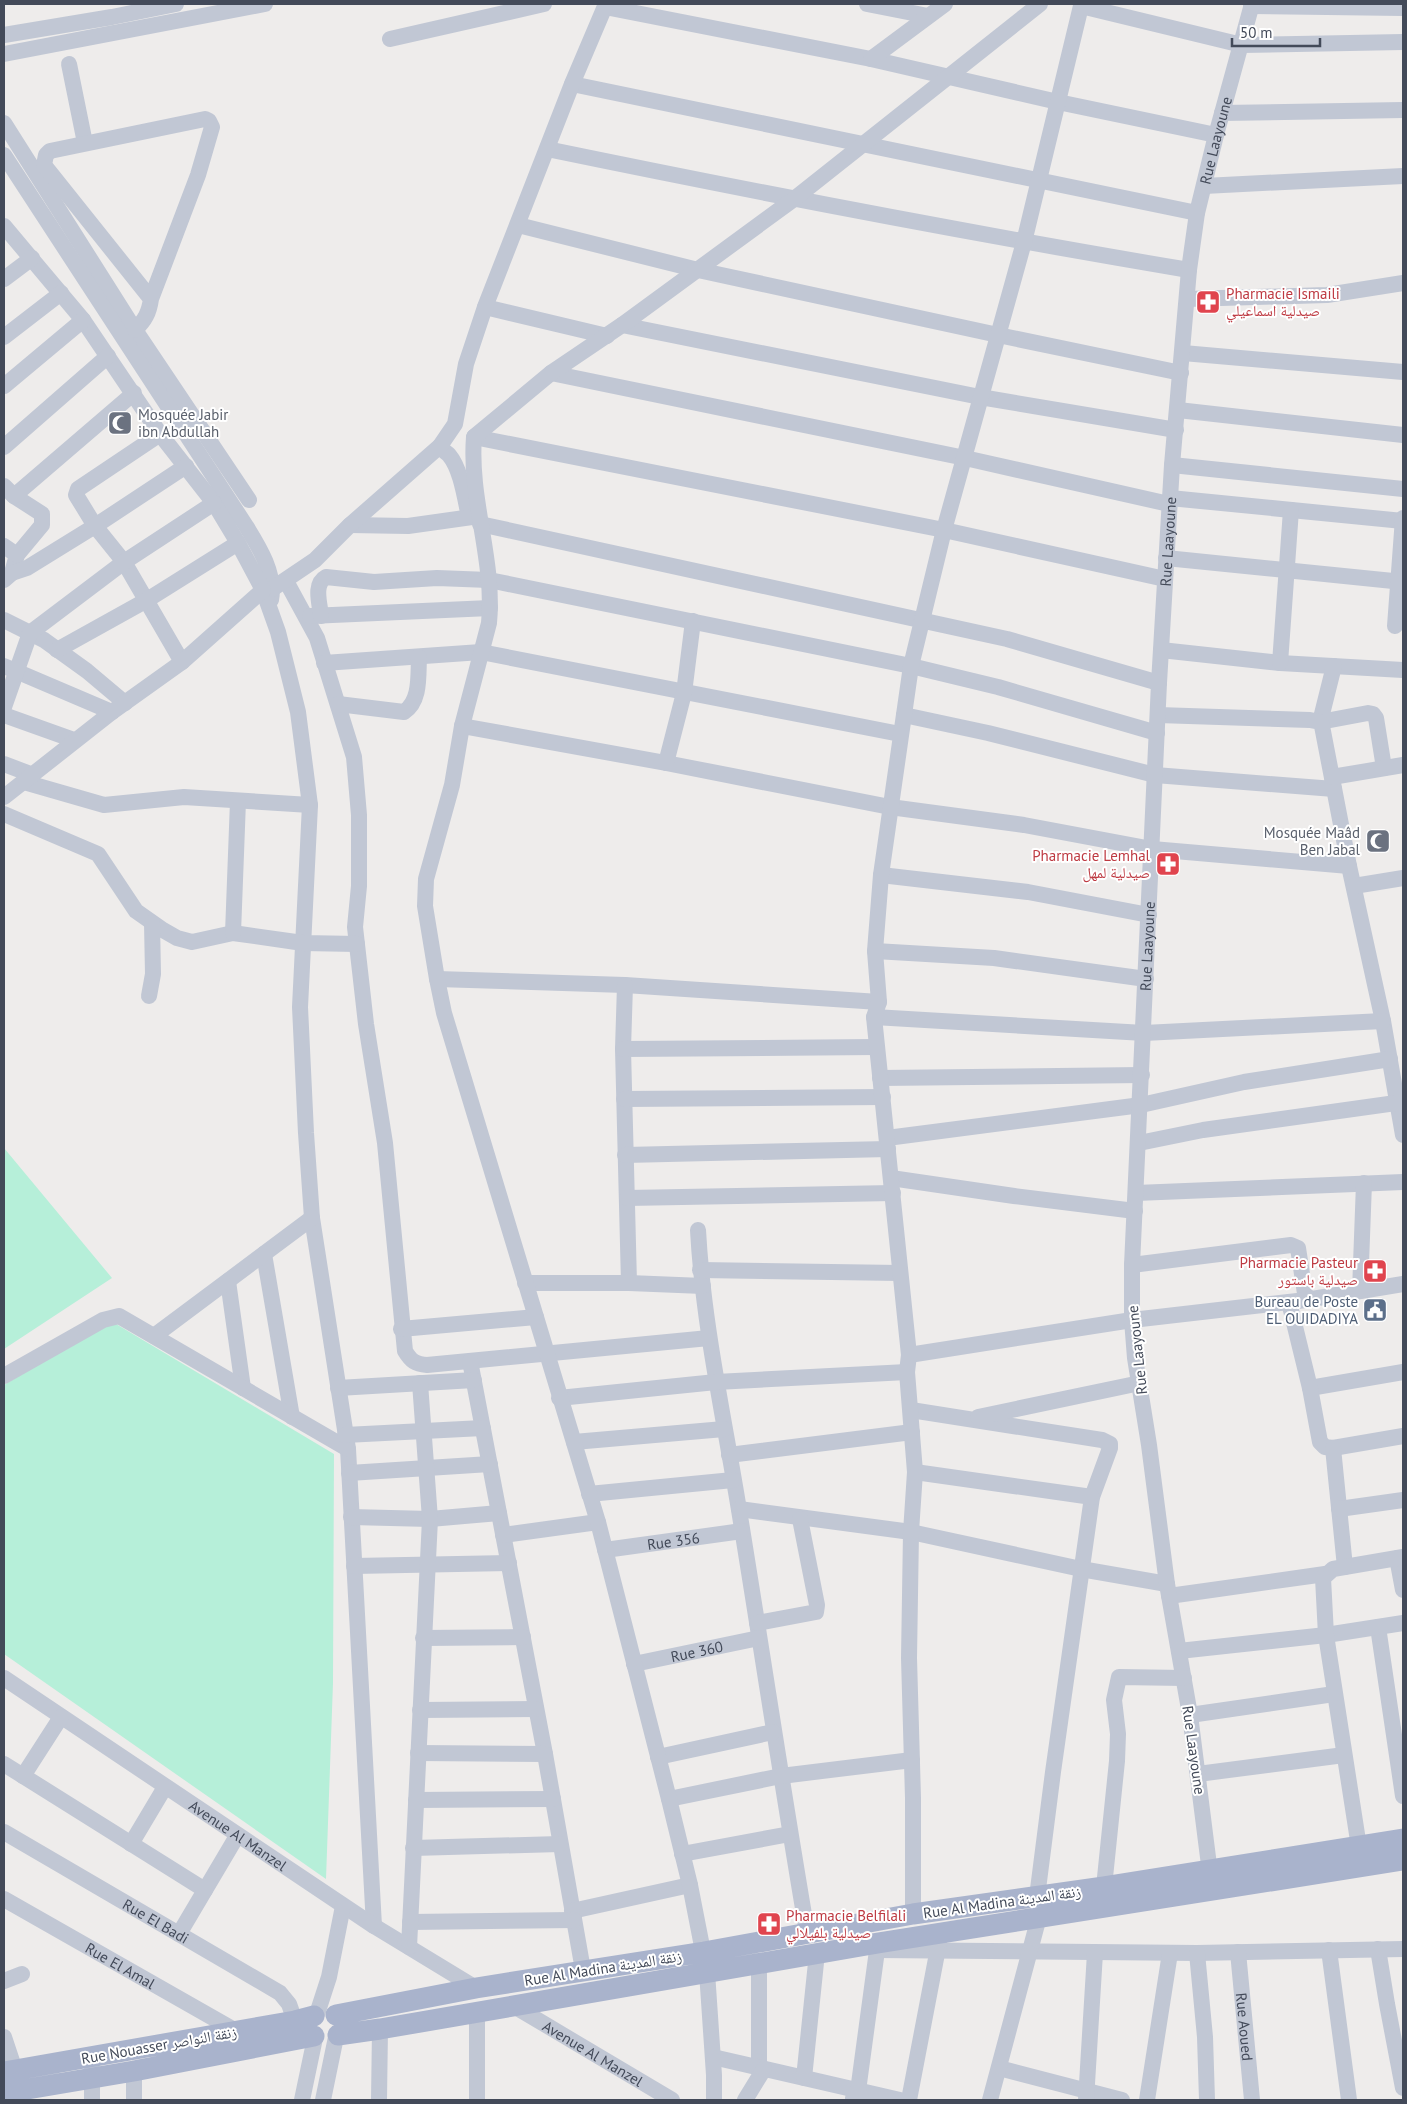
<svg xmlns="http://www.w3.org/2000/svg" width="1407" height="2104" font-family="'PT Sans','Noto Naskh Arabic',sans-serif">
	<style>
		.green { fill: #b6efd9 }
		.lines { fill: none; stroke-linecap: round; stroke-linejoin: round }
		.minor { stroke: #c1c7d4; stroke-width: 16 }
		.major { stroke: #a9b3cc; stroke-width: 21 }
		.labels { text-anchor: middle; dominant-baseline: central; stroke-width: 4; stroke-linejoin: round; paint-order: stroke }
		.street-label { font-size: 15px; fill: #434a59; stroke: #fff }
		.health-label { font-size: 15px; fill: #be3a42; stroke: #fff; text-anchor: start }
		.worship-label { font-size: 15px; fill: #5b616d; stroke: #fff; text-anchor: start }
		.service-label { font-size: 15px; fill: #4e5e75; stroke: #fff; text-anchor: end }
	</style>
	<rect width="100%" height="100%" fill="#eeeceb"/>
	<path class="green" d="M4 1148 112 1278 4 1349Z
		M111 1321 334 1454 333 1683 326 1879 4 1654V1385Z"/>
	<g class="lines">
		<g class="minor">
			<path d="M867 4 928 16"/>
			<path d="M1251 6 1403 8"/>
			<path d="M605 7 871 59 1058 102 1216 135"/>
			<path d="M4 35 112 17 176 4"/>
			<path d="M390 39 544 4"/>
			<path d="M4 54 265 4"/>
			<path d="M871 59 945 4"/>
			<path d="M69 64 85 143"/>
			<path d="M572 84 1197 213"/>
			<path d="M1222 113 1403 110"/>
			<path d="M4 123 135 330 249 500"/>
			<path d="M547 149C760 193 974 234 1189 270"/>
			<path d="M4 155 246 526C259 547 276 574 271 600"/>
			<path d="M1204 186 1403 176"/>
			<path d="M518 225 698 270 998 335 1181 373"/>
			<path d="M4 226 83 320 160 434 214 503 238 543 263 590 278 632 298 712 310 805 300 1007 306 1133 312 1218 348 1449 374 1926"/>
			<path d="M4 279 32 258"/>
			<path d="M1187 299 1327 295 1403 283"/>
			<path d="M485 307 607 336"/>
			<path d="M622 325 980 397 1176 430"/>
			<path d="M135 330C145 320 149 313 151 299L198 175 212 127 209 121 205 119 50 151 46 155 44 165 151 299"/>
			<path d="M4 337 61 293"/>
			<path d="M1183 353 1403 372"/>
			<path d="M551 373 965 458 1169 504"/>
			<path d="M4 386 83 320"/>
			<path d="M1178 410 1403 435"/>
			<path d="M160 434 78 489 76 495 95 526 124 562 182 662"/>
			<path d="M474 437 944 530 1165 579"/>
			<path d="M440 446C442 450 446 452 449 455 461 469 465 499 469 517"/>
			<path d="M4 447 108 356"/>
			<path d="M1172 465 1403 489"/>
			<path d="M4 486 14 496 42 514V525L17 555 12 573"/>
			<path d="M14 496 134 393"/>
			<path d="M1170 498 1403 521"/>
			<path d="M480 524 1007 639 1159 683"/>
			<path d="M350 525 408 526 479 516"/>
			<path d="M4 546 17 555"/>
			<path d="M1166 558 1403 582"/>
			<path d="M4 580 12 573 27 568 95 526 186 466"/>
			<path d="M286 581 317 638 354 757 359 815V886L355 927 366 1024 385 1143 405 1351C411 1361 415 1364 427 1365L709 1338"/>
			<path d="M272 589 315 560 350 525 440 446 455 424 466 364 485 307 572 84 606 4"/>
			<path d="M310 616 490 608"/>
			<path d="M321 616C320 604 313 584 326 577L374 582 437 578 489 580 911 666 998 687 1157 733"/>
			<path d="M4 620 44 640 87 671 125 703"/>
			<path d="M1395 626 1403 518"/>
			<path d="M57 650 147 600 238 543"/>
			<path d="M1161 650 1280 663 1403 670"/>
			<path d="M324 663 481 652 900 734"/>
			<path d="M1280 663 1291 510"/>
			<path d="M4 666 112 712"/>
			<path d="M1334 666 1320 722 1368 713 1373 714 1376 718 1384 768"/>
			<path d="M338 704 404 712C421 701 418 675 419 657"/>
			<path d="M4 707 30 633 124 562 214 503"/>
			<path d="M4 715 74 740"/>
			<path d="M904 715 988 733 1155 775 1334 789"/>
			<path d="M1158 715 1310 720 1320 722 1322 726 1349 866 1383 1021 1403 1135"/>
			<path d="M462 726 666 763 890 807 1024 825 1152 849 1349 866"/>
			<path d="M666 763 684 693 693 621"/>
			<path d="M4 764 33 775"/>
			<path d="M1332 777 1403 765"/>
			<path d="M24 782 104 805 184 797 310 805"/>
			<path d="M4 797 112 712 182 662 263 590"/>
			<path d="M4 814 98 854 136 911 163 930 177 938 192 942 233 933 303 943 357 944"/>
			<path d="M881 875 1028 892 1149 915"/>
			<path d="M1354 886 1403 878"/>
			<path d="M233 933 238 801"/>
			<path d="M875 951 994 958 1146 979"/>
			<path d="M437 979 625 985 879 1002"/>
			<path d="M625 985 623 1049 629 1283"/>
			<path d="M149 996 153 974 152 923"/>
			<path d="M874 1017 1144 1033 1383 1021"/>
			<path d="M623 1049 876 1047"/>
			<path d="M880 1078 1142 1075"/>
			<path d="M624 1099 883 1097"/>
			<path d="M887 1138 1141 1105 1244 1082 1390 1059"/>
			<path d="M1139 1143 1203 1130 1403 1102"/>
			<path d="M625 1155 888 1149"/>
			<path d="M891 1178 1014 1196 1135 1211"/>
			<path d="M1136 1193 1403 1182"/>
			<path d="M627 1198 893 1193"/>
			<path d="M698 1230C703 1324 724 1417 739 1510 762 1651 783 1792 807 1932"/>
			<path d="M264 1254 292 1417"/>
			<path d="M1132 1265 1291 1245 1298 1248 1306 1300"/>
			<path d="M700 1270 900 1273"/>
			<path d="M228 1281 243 1388"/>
			<path d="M525 1283H629L703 1286"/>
			<path d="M1360 1291 1364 1183"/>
			<path d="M1289 1302 1310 1388 1403 1372"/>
			<path d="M401 1329 536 1317"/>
			<path d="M154 1336 312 1218"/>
			<path d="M909 1355 1132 1320 1306 1300 1403 1284"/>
			<path d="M470 1361 545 1754 583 1970"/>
			<path d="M4 1376 103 1320 119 1316 348 1449"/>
			<path d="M338 1388 474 1380"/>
			<path d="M1310 1388 1320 1442 1325 1447 1333 1448 1403 1436"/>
			<path d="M559 1398 716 1382 907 1372"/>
			<path d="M911 1410 1102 1440 1110 1444V1448L1092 1497 1053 1772 1037 1897"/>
			<path d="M978 1417 1140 1383"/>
			<path d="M345 1435 483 1428"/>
			<path d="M574 1442 724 1429"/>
			<path d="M1333 1448 1345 1567"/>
			<path d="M729 1455 912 1432"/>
			<path d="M915 1472 1092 1497"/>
			<path d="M349 1473 490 1464"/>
			<path d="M589 1494 733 1480"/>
			<path d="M739 1509 911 1532 1081 1569 1167 1584"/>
			<path d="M1339 1509 1403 1500"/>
			<path d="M351 1517 430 1519 499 1513"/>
			<path d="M503 1535 598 1522"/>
			<path id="s1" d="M605 1550 742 1531"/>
			<path d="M1397 1558 1403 1590"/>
			<path d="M354 1566 509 1563"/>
			<path d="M1169 1596 1325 1574"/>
			<path d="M757 1623 816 1612 817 1605 800 1519"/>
			<path d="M1378 1627 1403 1796"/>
			<path d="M423 1638 523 1637"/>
			<path d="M1179 1651 1326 1635 1403 1623"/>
			<path id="s2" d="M634 1664 759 1638"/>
			<path id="s3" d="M4 1678 374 1926 476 1988"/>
			<path d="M420 1710 536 1709"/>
			<path d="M1190 1715 1334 1694"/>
			<path d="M418 1753 545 1754"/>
			<path d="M658 1757 773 1732"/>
			<path d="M4 1764 205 1890"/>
			<path d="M1198 1774 1344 1755"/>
			<path d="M23 1776 61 1717"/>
			<path d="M669 1799 781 1776 912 1760"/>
			<path d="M416 1800 553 1799"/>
			<path id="s4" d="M4 1832 280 1993 289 2004 295 2021"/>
			<path d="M131 1844 165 1787"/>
			<path d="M1359 1847 1326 1635 1323 1578 1333 1569 1403 1557"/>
			<path d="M413 1848 560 1844"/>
			<path d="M682 1854 790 1834"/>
			<path id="s5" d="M1211 1881 1190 1715 1167 1584 1149 1445 1135 1358 1132 1320V1265L1159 683 1172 465 1189 270 1197 213 1216 135 1252 4"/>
			<path d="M1104 1887 1117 1761 1118 1734 1114 1700 1119 1677 1184 1678"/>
			<path id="s6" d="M4 1899 236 2031"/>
			<path d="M572 1911 690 1885"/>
			<path d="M913 1914V1798L909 1658 911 1532 915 1472 907 1372 909 1355 874 1017 879 1002 875 951 881 875 911 666 944 530 1024 242 1081 6 1242 45 1403 42"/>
			<path d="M410 1922 574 1920"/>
			<path d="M179 1934 237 1836"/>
			<path d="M409 1947 430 1519 420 1383"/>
			<path d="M1378 1949 1387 2004 1403 2088"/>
			<path d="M876 1950 1197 1953 1403 1949"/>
			<path d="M1329 1950 1349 2100"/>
			<path id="s7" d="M1238 1952 1252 2100"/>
			<path d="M1197 1953 1205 2037 1207 2100"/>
			<path d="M759 1963V2068"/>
			<path d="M4 1981 22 1974"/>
			<path id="s8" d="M514 2006 672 2100"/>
			<path d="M317 2014 329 1977 343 1906"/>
			<path d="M4 2037 15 2070"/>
			<path d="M713 2057 900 2100"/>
			<path d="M92 2068V2100"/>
			<path d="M999 2068 1122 2100"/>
			<path d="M134 2071V2100"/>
			<path d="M804 2078 817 1953"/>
			<path d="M853 2098 858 2091 878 1943"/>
			<path d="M302 2100 315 2038"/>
			<path d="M323 2100 336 2037"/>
			<path d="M379 2100 380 2029"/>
			<path d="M477 2100V2012"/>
			<path d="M714 2100V2075L707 1972 690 1885 669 1799 598 1522 444 1013 437 979 425 906 426 879 452 785 462 726 489 623C495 560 469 500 474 437L551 373 622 325 794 199 1040 4"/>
			<path d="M745 2100 764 2069"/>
			<path d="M909 2100 939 1943"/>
			<path d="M990 2100 1039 1917"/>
			<path d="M1086 2100 1095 1953"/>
			<path d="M1147 2100 1170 1953"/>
		</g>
		<path class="major" d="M336 2015 476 1988 704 1952 913 1914 1104 1887 1403 1839
			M338 2035 380 2029 878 1943 1403 1860
			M4 2072 295 2021 314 2016
			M4 2093 134 2071 314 2036"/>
	</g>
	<defs>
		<symbol id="pharmacy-square" viewBox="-11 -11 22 22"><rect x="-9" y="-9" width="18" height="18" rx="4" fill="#e0444e" stroke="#fff"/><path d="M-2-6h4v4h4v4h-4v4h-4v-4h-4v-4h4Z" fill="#fff"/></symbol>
		<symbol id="mosque-square" viewBox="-11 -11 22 22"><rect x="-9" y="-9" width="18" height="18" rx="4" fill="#6b7280" stroke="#fff"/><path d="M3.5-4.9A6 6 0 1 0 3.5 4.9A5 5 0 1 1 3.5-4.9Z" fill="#fff"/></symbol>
		<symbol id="civic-square" viewBox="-11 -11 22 22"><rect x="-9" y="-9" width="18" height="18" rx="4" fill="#5c6f8a" stroke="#fff"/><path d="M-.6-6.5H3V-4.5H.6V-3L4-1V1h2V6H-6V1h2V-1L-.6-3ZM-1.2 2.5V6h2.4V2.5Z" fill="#fff"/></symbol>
	</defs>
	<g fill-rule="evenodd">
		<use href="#pharmacy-square" x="1194" y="288" width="28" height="28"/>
		<use href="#mosque-square" x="106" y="409" width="28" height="28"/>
		<use href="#mosque-square" x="1364" y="827" width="28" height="28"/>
		<use href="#pharmacy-square" x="1154" y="850" width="28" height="28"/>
		<use href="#pharmacy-square" x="1361" y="1257" width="28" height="28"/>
		<use href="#civic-square" x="1361" y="1296" width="28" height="28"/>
		<use href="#pharmacy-square" x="755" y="1910" width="28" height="28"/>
	</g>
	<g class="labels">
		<g class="street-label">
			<text stroke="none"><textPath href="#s5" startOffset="1751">Rue Laayoune</textPath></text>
			<text stroke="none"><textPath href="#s5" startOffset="1346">Rue Laayoune</textPath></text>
			<text stroke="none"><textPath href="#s5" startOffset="941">Rue Laayoune</textPath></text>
			<text transform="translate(1137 1350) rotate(-96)">Rue Laayoune</text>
			<text stroke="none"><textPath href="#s1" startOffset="69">Rue 356</textPath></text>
			<text stroke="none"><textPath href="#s2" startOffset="64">Rue 360</textPath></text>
			<text transform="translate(1194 1750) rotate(82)">Rue Laayoune</text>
			<text stroke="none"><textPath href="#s3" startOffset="282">Avenue Al Manzel</textPath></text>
			<text transform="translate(1002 1902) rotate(-8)">Rue Al Madina زنقة المدينة</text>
			<text stroke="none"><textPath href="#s4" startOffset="176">Rue El Badi</textPath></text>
			<text stroke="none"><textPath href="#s6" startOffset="134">Rue El Amal</textPath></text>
			<text transform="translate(603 1968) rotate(-9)">Rue Al Madina زنقة المدينة</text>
			<text stroke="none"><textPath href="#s7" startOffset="75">Rue Aoued</textPath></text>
			<text transform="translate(159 2045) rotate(-10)">Rue Nouasser زنقة النواصر</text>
			<text stroke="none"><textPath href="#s8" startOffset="92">Avenue Al Manzel</textPath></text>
		</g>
		<g class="health-label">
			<text x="1226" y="293">Pharmacie Ismaili<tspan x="1226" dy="17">صيدلية اسماعيلي</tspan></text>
			<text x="1150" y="855" text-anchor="end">Pharmacie Lemhal<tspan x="1150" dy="17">صيدلية لمهل</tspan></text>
			<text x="1358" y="1262" text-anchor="end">Pharmacie Pasteur<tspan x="1358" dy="17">صيدلية باستور</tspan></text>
			<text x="786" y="1915">Pharmacie Belfilali<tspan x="786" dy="17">صيدلية بلفيلالي</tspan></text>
		</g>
		<g class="worship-label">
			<text x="138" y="414">Mosquée Jabir<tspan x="138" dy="17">ibn Abdullah</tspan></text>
			<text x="1360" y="832" text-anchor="end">Mosquée Maâd<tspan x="1360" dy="17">Ben Jabal</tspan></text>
		</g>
		<g class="service-label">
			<text x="1358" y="1301">Bureau de Poste<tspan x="1358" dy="17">EL OUIDADIYA</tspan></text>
		</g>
	</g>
	<rect width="1407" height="2104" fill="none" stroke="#434a59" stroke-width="10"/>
	<path d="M1232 38v8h88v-8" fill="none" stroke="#434a59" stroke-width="2.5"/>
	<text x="1240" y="38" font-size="15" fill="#434a59" stroke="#ffffff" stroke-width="4" paint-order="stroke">50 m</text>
</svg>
